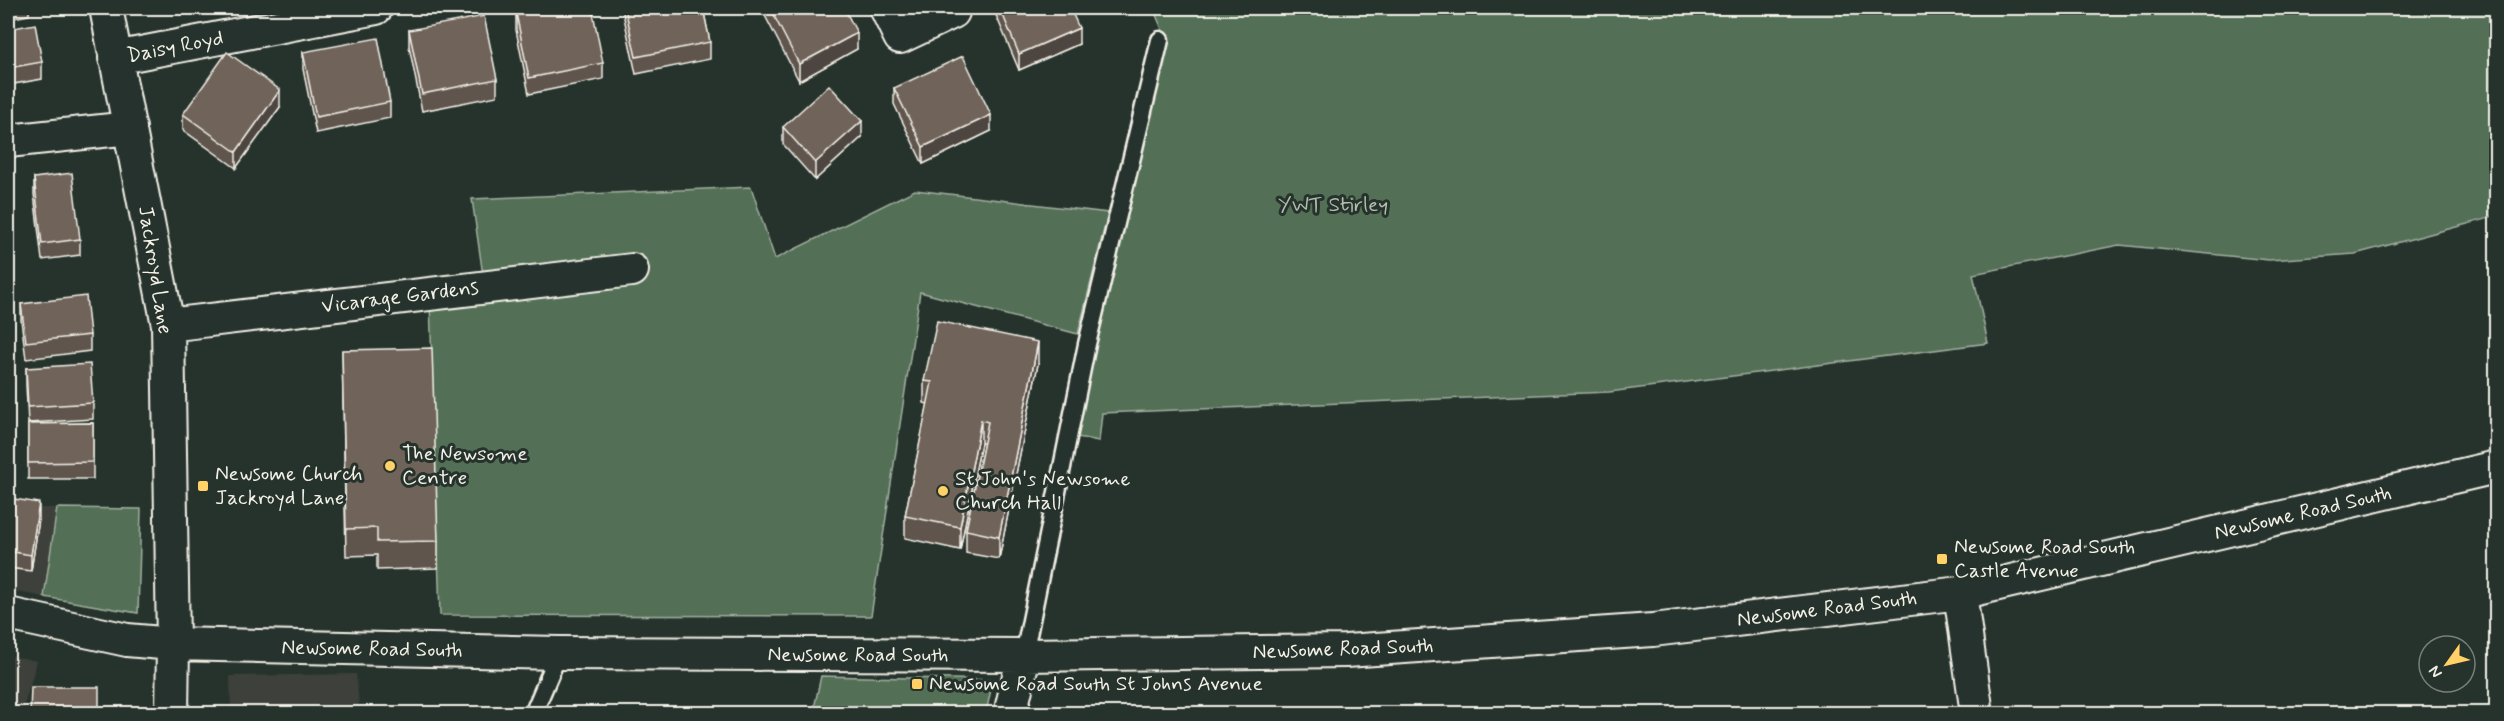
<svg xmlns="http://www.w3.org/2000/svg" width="2504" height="721" font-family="Mynerve,sans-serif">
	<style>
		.built { fill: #3c413a }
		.green { fill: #526f57; stroke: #a3b0a0; stroke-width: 1.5 }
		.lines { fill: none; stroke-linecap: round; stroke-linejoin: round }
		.service-casing { stroke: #f4f1e8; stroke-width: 21 }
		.minor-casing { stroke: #f4f1e8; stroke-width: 36 }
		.service { stroke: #26332d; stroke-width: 16 }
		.minor { stroke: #26332d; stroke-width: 32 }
		.wall { fill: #5f554d; stroke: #f4f1e8; stroke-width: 1.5 }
		.shaded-wall { fill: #4e453f; stroke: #f4f1e8; stroke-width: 1.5 }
		.building { fill: #6f635a; stroke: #f4f1e8; stroke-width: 1.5 }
		.poi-dot { fill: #ffd166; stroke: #26332d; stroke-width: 2 }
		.labels { text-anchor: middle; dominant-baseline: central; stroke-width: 6; stroke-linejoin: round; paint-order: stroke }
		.street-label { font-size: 21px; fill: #f4f1e8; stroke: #26332d }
		.park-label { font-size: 21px; fill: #b3bdae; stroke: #26332d }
		.poi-label { font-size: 21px; fill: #f4f1e8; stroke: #26332d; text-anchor: start }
	</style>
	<rect width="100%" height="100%" fill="#26332d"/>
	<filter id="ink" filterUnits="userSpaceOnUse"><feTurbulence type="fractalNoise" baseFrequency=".0167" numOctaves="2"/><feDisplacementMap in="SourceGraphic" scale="12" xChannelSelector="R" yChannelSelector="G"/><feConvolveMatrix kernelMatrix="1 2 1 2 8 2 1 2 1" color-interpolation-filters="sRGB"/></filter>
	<g filter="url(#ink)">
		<path class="built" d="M8 508H57L44 597 8 590Z
			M8 655 37 661 22 713H8Z
			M356 674 360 713H231L230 676Z"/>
		<path class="green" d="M1153 8H2496V214L2486 219 2355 254 2269 260 2119 245 1973 274 1988 343 1609 392 1102 413 1099 441 1072 436 1168 43Z
			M751 187 775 259 915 190 1108 213 1078 334 920 292 871 616 440 615 430 302 486 296 472 199Z
			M57 508 141 509 138 613 44 597Z
			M821 676 993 680 986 713H813Z"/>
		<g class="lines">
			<defs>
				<path id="service" d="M1024 655 1087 344 1160 40
					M533 714 559 653"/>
				<path id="minor" d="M106 8 168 325 173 644 172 714
					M886 8 900 37 953 12
					M115 58 376 8
					M8 141 130 128
					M168 325 632 270
					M1960 593 1977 714
					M8 614 127 640 173 644 559 653 1024 655 1346 651 1653 630 1960 593 2496 467
					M1010 714 1024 655"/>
			</defs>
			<use href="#service" class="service-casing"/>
			<use href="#minor" class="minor-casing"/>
			<use href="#service" class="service"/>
			<use href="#minor" class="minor"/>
		</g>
		<path class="wall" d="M622 8H703L710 42V59L636 74Z
			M761 8H844L857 49 799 81Z
			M993 8H1070L1079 44 1019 70Z
			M516 13 603 63V79L529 94 516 30Z
			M8 29 42 62V79L8 85Z
			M409 30 497 79V96L422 111 409 46Z
			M303 52 390 102V118L316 133 303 69Z
			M894 88 991 131 923 164 894 104Z
			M280 107 236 168 183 130V114Z
			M783 127 862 137 815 180 783 144Z
			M34 178 80 239V255L42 260 34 194Z
			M8 209 13 255V271L8 272Z
			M21 304 90 335V351L26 359 21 320Z
			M342 350 438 541V568L377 570V555L346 556Z
			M1038 364 999 559 966 553V530L984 443H981L960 550 905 538V516L928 404 924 403V381Z
			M26 368 93 403V419L28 423 26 385Z
			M93 423V479H28V424Z
			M8 498 39 519 31 571 8 568Z"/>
		<path class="shaded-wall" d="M8 8H29V15L8 19Z
			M1079 28V44L1019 70V54Z
			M857 33V49L799 81V64Z
			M280 90V107L236 168V152Z
			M991 115V131L923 164V147Z
			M862 121V137L815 180V163Z
			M1038 342V364L999 559V537Z
			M981 420V443L960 550V527Z
			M39 503V519L31 571V555Z"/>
		<path class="building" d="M546 8H592L603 63 529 78 516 13Z
			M625 8H703L710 42 636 57Z
			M770 8H844L857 33 799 64Z
			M1000 8H1070L1079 28 1019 54Z
			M484 16 497 79 422 94 409 30Z
			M35 24 42 62 8 68V29Z
			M378 38 390 102 316 117 303 52Z
			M227 52 280 90 236 152 183 114Z
			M963 56 991 115 923 147 894 88Z
			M829 85 862 121 815 163 783 127Z
			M72 173 80 239 42 244 34 178Z
			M8 209 13 255 8 256Z
			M86 296 90 335 26 342 21 304Z
			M937 321 1038 342 999 537 966 530 988 422 981 420 960 527 905 516 932 382 924 381Z
			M432 348 438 541 377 542V528L346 529 342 350Z
			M90 364 93 403 28 407 26 368Z
			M93 423V462L28 463V424Z
			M8 498 39 503 31 555 8 551Z
			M31 687H99V714H30Z"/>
	</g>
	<g class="poi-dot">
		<circle cx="390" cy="466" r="6"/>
		<rect x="197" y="480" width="12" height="12" rx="3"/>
		<circle cx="943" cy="491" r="6"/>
		<rect x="1936" y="553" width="12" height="12" rx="3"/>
		<rect x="911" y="678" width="12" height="12" rx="3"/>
	</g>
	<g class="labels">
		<g class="street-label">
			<text transform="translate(175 47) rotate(-11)">Daisy Royd</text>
			<text transform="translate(155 270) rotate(81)">Jackroyd Lane</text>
			<text transform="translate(400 297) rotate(-7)">Vicarage Gardens</text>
			<text transform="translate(2303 513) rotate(-13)">Newsome Road South</text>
			<text transform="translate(1827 609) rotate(-7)">Newsome Road South</text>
			<text transform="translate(372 649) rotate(1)">Newsome Road South</text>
			<text transform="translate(1343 649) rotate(-2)">Newsome Road South</text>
			<text x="858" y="655">Newsome Road South</text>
		</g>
		<g class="park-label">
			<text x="1333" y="205">YWT Stirley</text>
		</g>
		<g class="poi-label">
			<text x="402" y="454">The Newsome<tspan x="402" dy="24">Centre</tspan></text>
			<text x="215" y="474">Newsome Church<tspan x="215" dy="24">Jackroyd Lane</tspan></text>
			<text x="955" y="479">St John's Newsome<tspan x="955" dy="24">Church Hall</tspan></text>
			<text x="1954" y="547">Newsome Road South<tspan x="1954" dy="24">Castle Avenue</tspan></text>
			<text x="929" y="684">Newsome Road South St Johns Avenue</text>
		</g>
	</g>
	<rect width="2504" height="721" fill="none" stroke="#26332d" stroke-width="30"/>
	<rect x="15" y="15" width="2474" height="691" fill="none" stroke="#f4f1e8" stroke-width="2" filter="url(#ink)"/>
	<g transform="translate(2447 664) rotate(236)"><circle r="28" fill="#26332d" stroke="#787f78" stroke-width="1.5"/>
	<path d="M0-4.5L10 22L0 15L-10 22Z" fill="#ffd166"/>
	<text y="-9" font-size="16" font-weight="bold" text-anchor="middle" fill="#f4f1e8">N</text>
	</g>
</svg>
